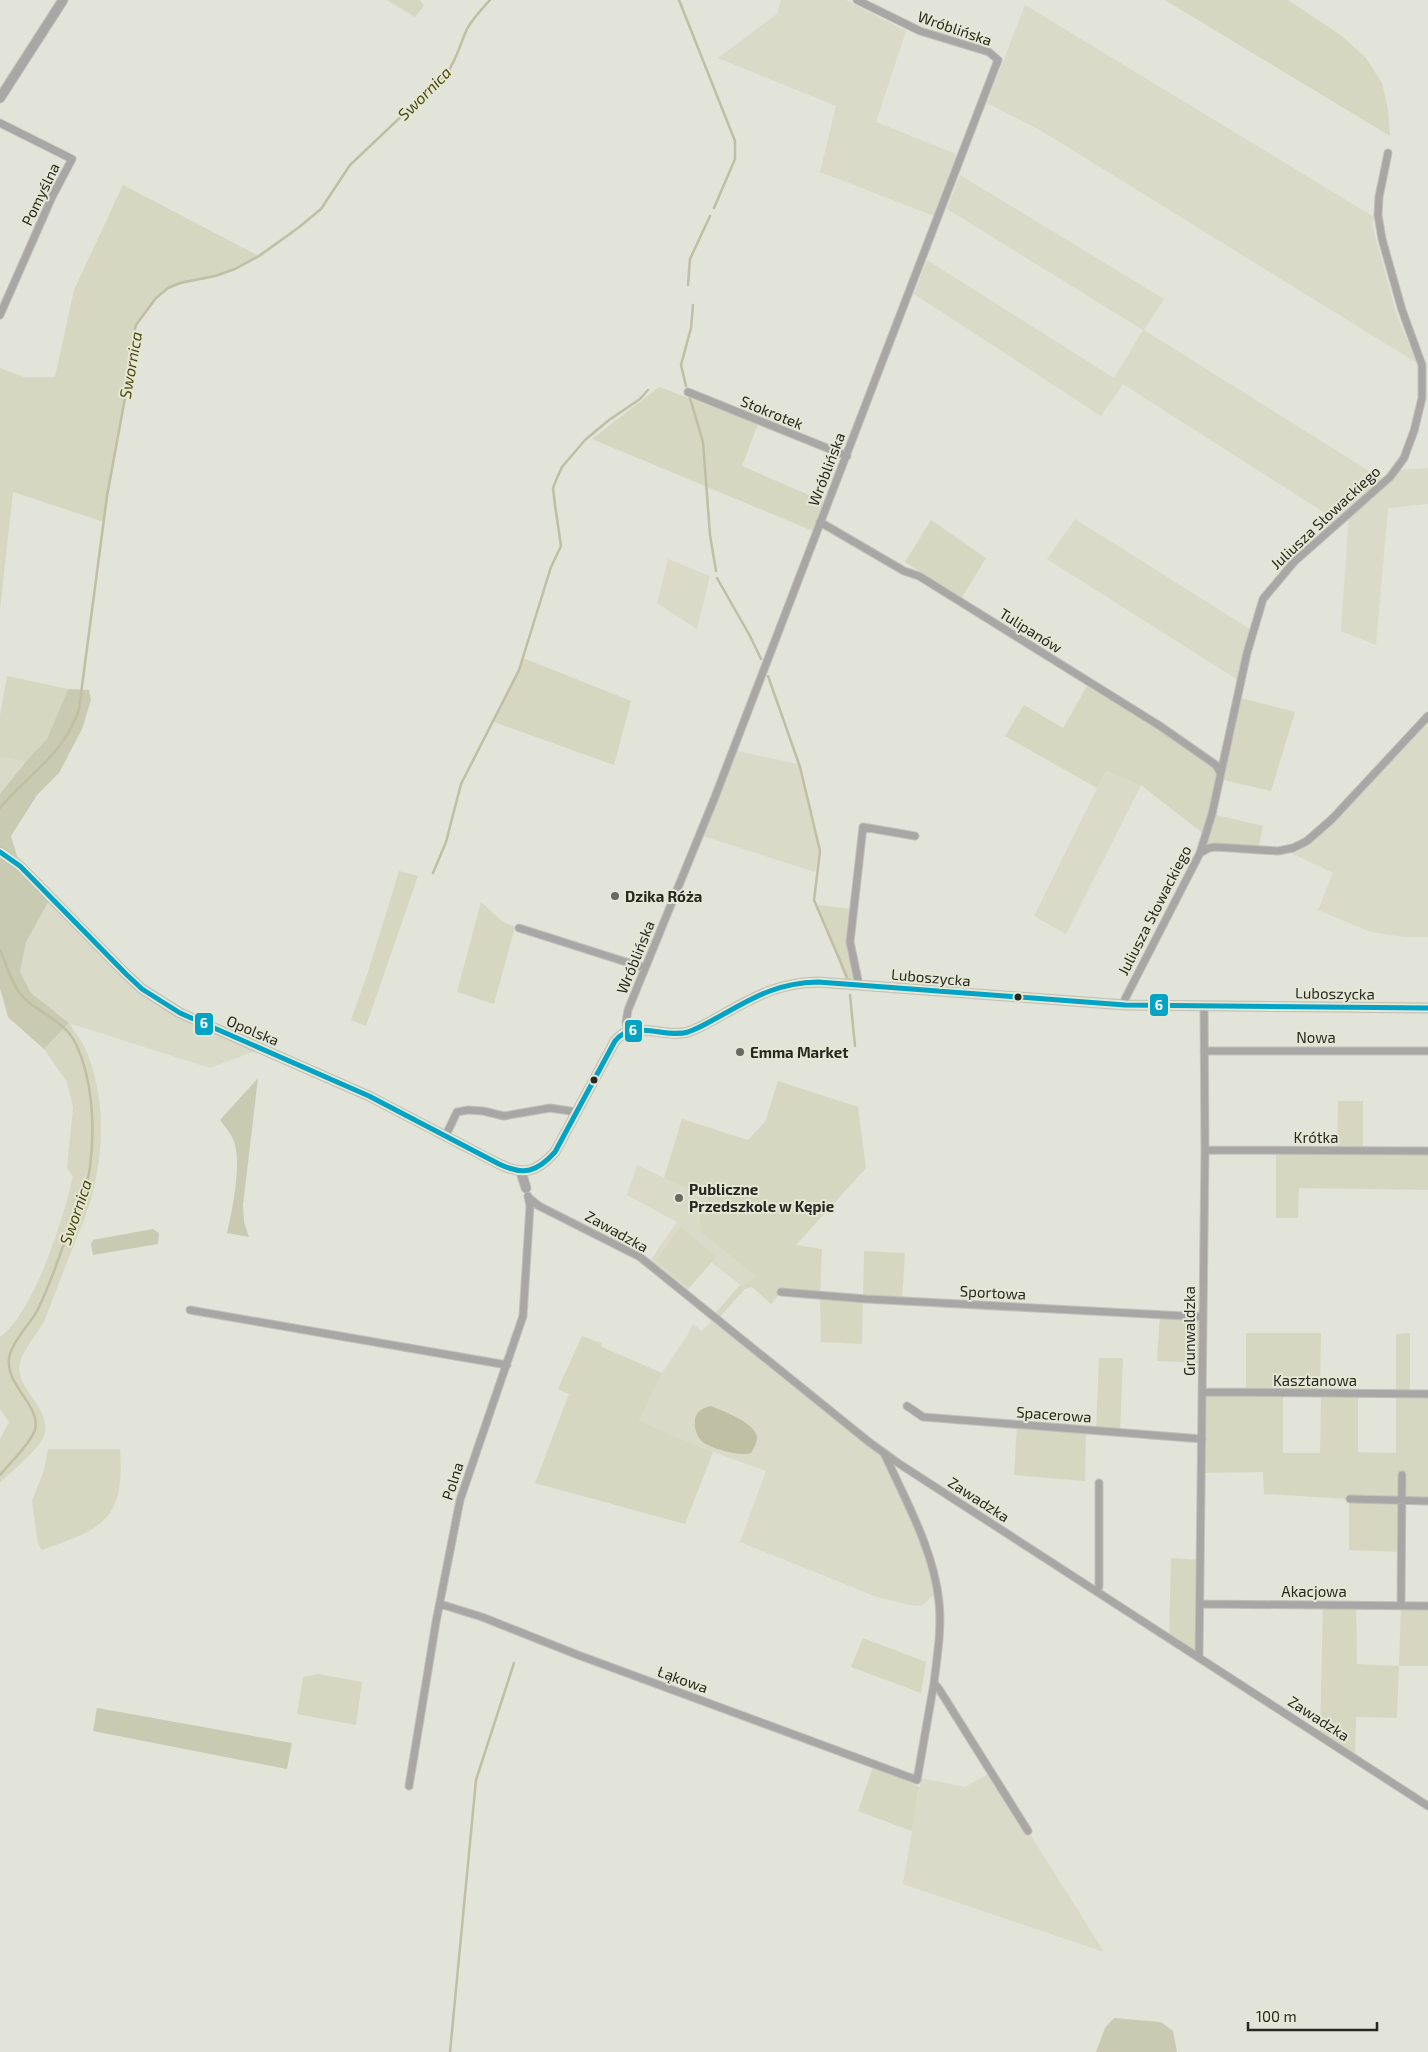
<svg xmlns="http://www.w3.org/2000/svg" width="1428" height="2052" font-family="'Exo 2',sans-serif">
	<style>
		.built { fill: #d9dac8 }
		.green { fill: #d6d7c0 }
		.forest { fill: #c8cab1 }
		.water { fill: #bebfa3 }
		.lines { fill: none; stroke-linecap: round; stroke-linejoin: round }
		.stream { stroke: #bebfa3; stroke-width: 2.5 }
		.minor-casing { stroke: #c0c1b9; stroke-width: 9 }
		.tertiary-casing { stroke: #c0c1b9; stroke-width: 11 }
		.minor { stroke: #a8a7a5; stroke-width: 7 }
		.tertiary { stroke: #a8a7a5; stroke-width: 9 }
		.bus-1-casing { stroke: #e5e7d5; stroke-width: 9 }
		.bus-1 { stroke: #02a3c5; stroke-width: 5 }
		.poi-dot { fill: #696962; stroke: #e5e7d5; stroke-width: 2 }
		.bus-dot { fill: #282822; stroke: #e5e7d5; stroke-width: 2 }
		.labels { text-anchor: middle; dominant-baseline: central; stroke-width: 4; stroke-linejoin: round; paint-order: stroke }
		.street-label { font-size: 15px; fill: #282822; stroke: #e5e7d5 }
		.poi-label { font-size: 15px; font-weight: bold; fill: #282822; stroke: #e5e7d5; text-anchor: start }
		.water-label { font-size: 16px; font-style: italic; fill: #48490b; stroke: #e5e7d5 }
		.line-badge { stroke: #e5e7d5; stroke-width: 2 }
		.badge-label { font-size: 14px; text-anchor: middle; font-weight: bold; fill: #fff }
	</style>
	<rect width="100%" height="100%" fill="#e2e3d9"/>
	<path class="built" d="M781 0H846L906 31 876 122 958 155 934 216 820 172 836 106 718 58 777 14Z
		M1025 5 1374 217 1372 225 1397 316 1417 363 1040 130 987 103Z
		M960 175 1164 299 1144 330 1385 481 1396 470 1428 468V504L1388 508 1376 645 1341 631 1349 514 1339 522 1123 384 1101 416 914 294 927 260 1114 378 1143 330 947 209Z
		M1075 519 1253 631 1241 682 1047 559Z
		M668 559 710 576 697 629 657 603Z
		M1428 716V937H1404L1371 932 1318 910 1333 873 1285 850 1307 841Z
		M737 751 798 764 819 850 815 872 700 835Z
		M0 757 25 762 0 794Z
		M1106 771 1141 785 1066 934 1034 916Z
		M51 897 98 945 166 1005 261 1049 210 1068 69 1023 31 993 20 972 26 942Z
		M637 1165 708 1199 699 1217 702 1233 757 1276 751 1281 742 1286 711 1262 684 1294 648 1264 677 1222 627 1195Z
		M714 1318 884 1453 932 1569 934 1595 922 1605 915 1606 877 1597 740 1542 766 1471 713 1452 639 1421 662 1373 687 1336 693 1324 702 1331Z
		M995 1770 1028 1831 1104 1952 903 1884 921 1778 965 1787Z"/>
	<path class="green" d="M387 0H420L424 6 415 17Z
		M1165 0H1288L1342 36 1366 58 1382 83 1388 109 1390 136Z
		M123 185 259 256 235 269 168 288 156 298 136 325 133 337 129 376 104 522 13 492 0 610V368L24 377H55L74 290Z
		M659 387 758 424 742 466 825 502 813 531 592 439Z
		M931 520 986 558 961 599 905 562Z
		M523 658 631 701 614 765 494 722 519 670Z
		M7 676 68 689 47 739 25 762 0 757V715Z
		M1087 686 1149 724 1160 726 1220 771 1237 697 1295 712 1271 791 1219 779 1212 814 1263 826 1258 850 1205 849V835L1141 785 1106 771 1097 788 1005 736 1024 705 1063 728Z
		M399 871 418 876 366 1026 351 1020 368 972Z
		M481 902 503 922 515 927 494 1004 457 992Z
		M818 905 853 909 850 942 859 985 847 984Z
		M69 1023C74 1031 80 1038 84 1046 105 1090 105 1148 92 1195 85 1221 73 1245 64 1270 57 1286 52 1303 45 1319 38 1334 25 1346 20 1362 13 1389 54 1409 44 1436 39 1449 11 1472 0 1483V1439L9 1422 0 1409V1337C34 1313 64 1217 73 1176L67 1168 73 1107 67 1082 44 1049Z
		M778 1081 858 1107 866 1168 796 1245 822 1249 820 1295 863 1299 864 1251 905 1253 902 1301 863 1299 862 1344 821 1342 820 1296 781 1292 771 1304 752 1287 745 1289 717 1320 712 1317 740 1285 742 1286 751 1281 756 1276 702 1233 699 1217 708 1199 664 1178 682 1119 748 1140 765 1122Z
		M1338 1101H1363V1151H1428V1190L1299 1188 1298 1218H1276V1150L1337 1148Z
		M681 1227 716 1257 689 1288 656 1261Z
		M1160 1314 1203 1317V1363L1157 1361Z
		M1246 1333H1321L1320 1391 1250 1393 1283 1397V1453H1320L1321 1398 1358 1394V1452L1396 1453V1334L1410 1333V1394H1428V1501H1403L1401 1552 1349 1550V1499L1264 1494 1263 1472 1202 1473V1392L1246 1393Z
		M582 1336 601 1343 602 1347 662 1373 639 1421 713 1452 685 1524 535 1483 569 1394 558 1389Z
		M1099 1358H1123L1120 1433 1096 1431Z
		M1017 1425 1086 1430 1085 1481 1014 1475Z
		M48 1449H120C125 1521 103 1528 42 1550L38 1544 32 1501 44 1470Z
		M1171 1558 1200 1560 1199 1657 1169 1638Z
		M1323 1605H1356L1357 1664 1399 1666 1401 1605 1428 1606V1666H1399L1397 1718 1356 1717 1355 1758 1320 1735Z
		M863 1638 926 1662 921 1693 851 1667Z
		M318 1674 362 1682 356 1725 297 1714 303 1677Z
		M874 1764 919 1787 912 1831 858 1811Z"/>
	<path class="forest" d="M68 689 89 690 91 700 82 729 59 773 37 795 11 836 20 866 51 897 26 942 20 972 31 993 69 1023 44 1049 8 1017 0 988V794L27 760 47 739Z
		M258 1078 243 1205 244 1222 249 1237 227 1233C232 1212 243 1159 233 1139 230 1133 225 1126 220 1120Z
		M153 1229 159 1233 158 1244 93 1255 91 1244 93 1240Z
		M97 1708 292 1743 287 1769 93 1731Z
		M1114 2018 1161 2022 1173 2031 1177 2052H1096L1105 2028Z"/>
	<path class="water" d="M711 1406C722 1411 757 1423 757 1438 757 1443 753 1449 751 1453 741 1457 714 1449 704 1443 696 1438 692 1422 697 1414 700 1409 706 1407 711 1406Z"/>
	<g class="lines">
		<path class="stream" d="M679 0 735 141V159L714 208
			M688 285 690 259 710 216
			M686 386 681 365 691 328 693 305
			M690 398 703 442 710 535 716 571
			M717 578 750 636 761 659
			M768 676 800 767 820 851 814 900 847 977
			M0 808C29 773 64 755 79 709L107 496 129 376 133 337 136 325 156 298 168 288 180 283 215 276 235 269 259 256 298 228 321 209 350 165 447 73C457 59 460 44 467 29 473 18 482 9 490 0
			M433 873 446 842 461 784 519 670 551 567 561 546 555 505 553 488 557 478 562 467 585 440 609 420 640 399 648 390
			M0 950C6 963 13 988 23 997 40 1014 65 1021 76 1044 93 1080 95 1128 90 1167 87 1190 76 1213 67 1235 58 1260 50 1285 38 1309 30 1325 15 1337 10 1354 1 1383 42 1405 35 1430 30 1444 10 1463 0 1475
			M850 995 855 1046
			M450 2052 476 1780 514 1663"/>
		<defs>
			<path id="minor" d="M0 123 72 159 52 197 0 315
				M688 392 847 456
				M820 522 904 571 919 576 1160 726 1216 765 1220 772
				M1200 853 1209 848 1215 847 1278 851 1293 848 1307 841 1332 819 1428 716
				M519 928 645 968
				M859 985 850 942 863 827 915 836
				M1125 1005V999L1200 853 1212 814 1247 653 1263 599 1294 562 1390 477 1404 458 1414 431 1422 398V365L1402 310 1382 239 1378 215 1379 197 1388 153
				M628 1031 626 1022 628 1010 715 797 998 60 989 52 920 31 857 0
				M1204 1051H1428
				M445 1137 457 1112 468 1110 483 1111 504 1116 550 1108 577 1112
				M1205 1150 1428 1151
				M528 1197 539 1206 640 1257 869 1442 898 1463 1428 1806
				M781 1292 866 1299 1203 1317
				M190 1310 507 1365
				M1202 1392 1428 1394
				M907 1406 923 1417 1202 1439
				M885 1455C906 1501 934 1551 939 1602 942 1628 937 1657 934 1683L939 1689 1028 1831
				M1350 1499 1428 1501
				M1097 1592 1099 1586V1483
				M440 1604 482 1617 578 1655 917 1780 934 1683
				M1200 1604 1428 1606
				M1401 1605 1402 1475
				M1199 1657 1205 1150 1204 1006
				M409 1786 436 1622 460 1500 523 1316 530 1206 528 1196"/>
			<path id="tertiary" d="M0 98 63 0
				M0 852 20 866 126 974 142 989 180 1013 369 1096 499 1164C524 1176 537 1172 555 1152L615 1041C633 1018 664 1039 688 1032 700 1028 711 1021 722 1015 756 996 778 983 818 982L1125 1005 1428 1008
				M521 1172 526 1188"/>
		</defs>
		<use href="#minor" class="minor-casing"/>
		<use href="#tertiary" class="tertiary-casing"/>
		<use href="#minor" class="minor"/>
		<use href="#tertiary" class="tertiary"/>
		<defs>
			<path id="bus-1" d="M0 852 20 866 126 974 142 989 180 1013 369 1096 499 1164C524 1176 537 1172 555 1152L615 1041C633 1018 664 1039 688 1032 700 1028 711 1021 722 1015 756 996 778 983 818 982L1125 1005 1428 1008"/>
		</defs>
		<use href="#bus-1" class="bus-1-casing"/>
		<use href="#bus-1" class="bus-1"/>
	</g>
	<g class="poi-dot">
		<circle cx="615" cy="896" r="5"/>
		<circle cx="740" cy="1052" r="5"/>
		<circle cx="679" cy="1198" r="5"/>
	</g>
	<g class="bus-dot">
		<circle cx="1018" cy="997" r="4.5"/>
		<circle cx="594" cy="1080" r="4.5"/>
	</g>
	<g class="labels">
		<g class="street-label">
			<text transform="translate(955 28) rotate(19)">Wróblińska</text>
			<text transform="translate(40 194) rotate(-64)">Pomyślna</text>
			<text transform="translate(772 412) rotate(22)">Stokrotek</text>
			<text transform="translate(826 469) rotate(-69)">Wróblińska</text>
			<text transform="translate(1325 517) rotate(-43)">Juliusza Słowackiego</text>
			<text transform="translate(1031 630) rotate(32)">Tulipanów</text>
			<text transform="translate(1154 910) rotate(-63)">Juliusza Słowackiego</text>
			<text transform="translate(635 957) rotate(-68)">Wróblińska</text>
			<text transform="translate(931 977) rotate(5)">Luboszycka</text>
			<text transform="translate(1335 993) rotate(1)">Luboszycka</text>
			<text transform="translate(253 1030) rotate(23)">Opolska</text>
			<text x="1316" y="1037">Nowa</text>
			<text x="1316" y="1137">Krótka</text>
			<text transform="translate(617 1231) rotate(29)">Zawadzka</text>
			<text transform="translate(993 1292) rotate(3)">Sportowa</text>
			<text transform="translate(1189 1331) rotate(-90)">Grunwaldzka</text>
			<text x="1315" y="1380">Kasztanowa</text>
			<text transform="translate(1054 1414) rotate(4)">Spacerowa</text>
			<text transform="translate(452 1481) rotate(-72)">Polna</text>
			<text transform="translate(979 1499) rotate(33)">Zawadzka</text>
			<text x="1314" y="1591">Akacjowa</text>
			<text transform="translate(683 1679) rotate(20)">Łąkowa</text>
			<text transform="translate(1319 1718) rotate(33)">Zawadzka</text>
		</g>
		<g class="poi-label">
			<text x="625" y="896">Dzika Róża</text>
			<text x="750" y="1052">Emma Market</text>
			<text x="689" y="1189">Publiczne<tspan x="689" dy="17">Przedszkole w Kępie</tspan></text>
		</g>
		<g class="water-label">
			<text transform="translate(424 93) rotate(-45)">Swornica</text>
			<text transform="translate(130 365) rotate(-80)">Swornica</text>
			<text transform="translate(75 1212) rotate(-71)">Swornica</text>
		</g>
	</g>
	<g class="line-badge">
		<rect x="1149" y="993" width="20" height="24" rx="5" fill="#02a3c5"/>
		<rect x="194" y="1012" width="20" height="24" rx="5" fill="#02a3c5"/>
		<rect x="624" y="1019" width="19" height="24" rx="5" fill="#02a3c5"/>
	</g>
	<g class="badge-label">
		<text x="1159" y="1010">6</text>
		<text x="204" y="1028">6</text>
		<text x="633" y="1035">6</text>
	</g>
	<path d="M1248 2022v8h129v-8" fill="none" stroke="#282822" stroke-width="2.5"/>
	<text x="1256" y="2022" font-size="15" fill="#282822" stroke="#e5e7d5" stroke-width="4" paint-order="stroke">100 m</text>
</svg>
